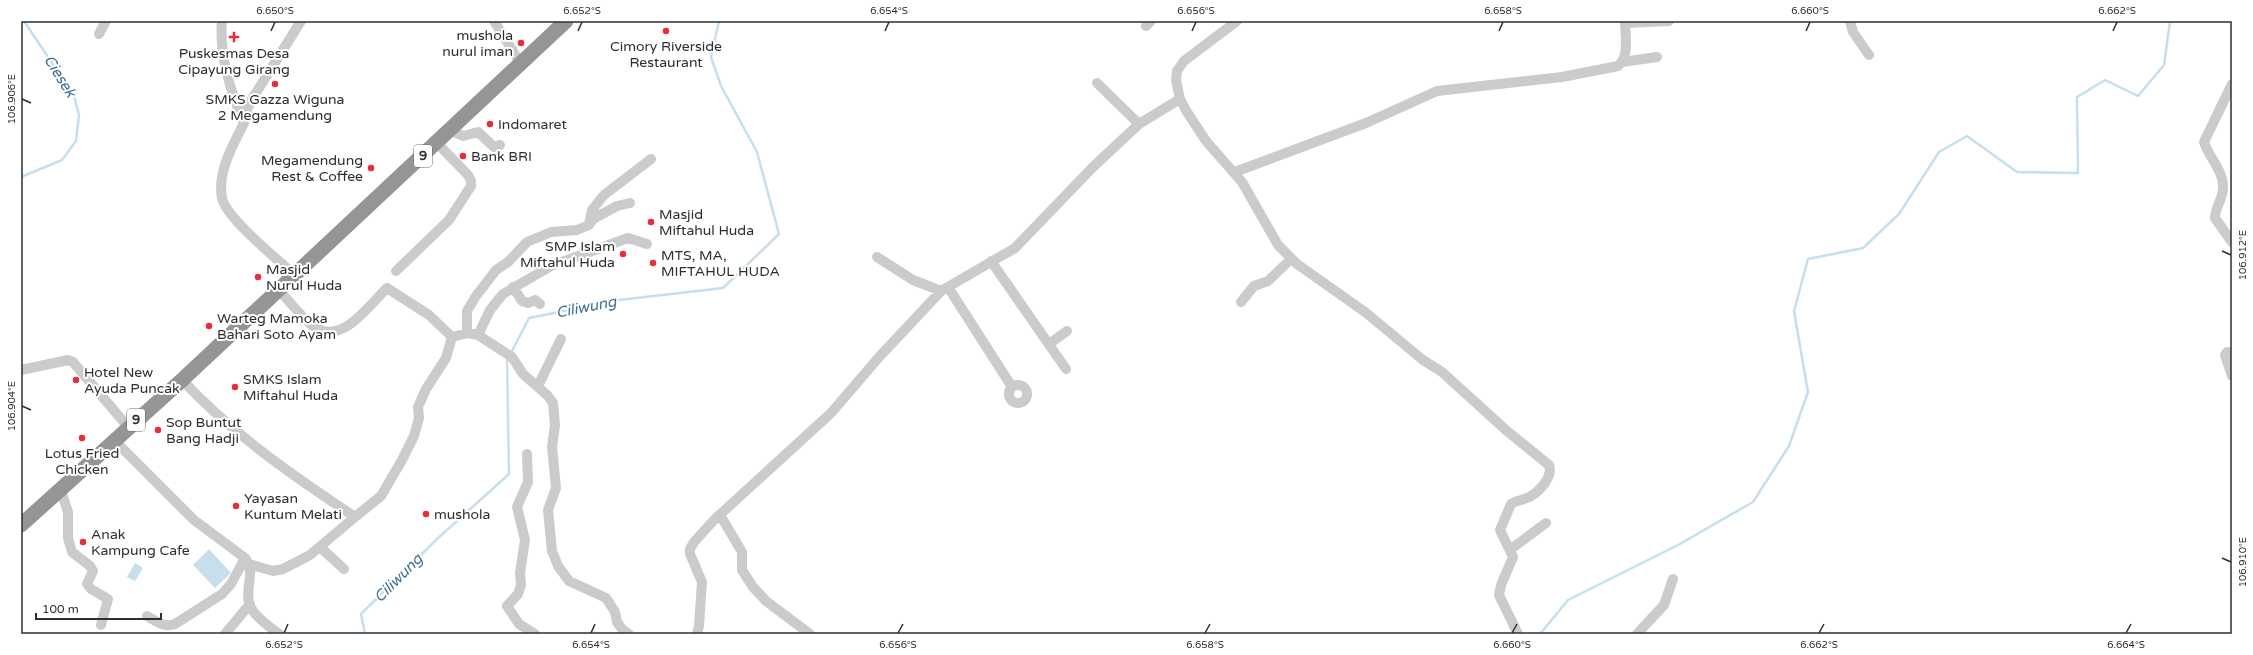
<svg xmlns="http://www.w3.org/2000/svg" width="2253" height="655" font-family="'Varela Round',sans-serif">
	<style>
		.water { fill: #c7deed }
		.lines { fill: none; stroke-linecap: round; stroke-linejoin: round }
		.stream { stroke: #c7deed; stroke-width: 2.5 }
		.minor { stroke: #cbcbcb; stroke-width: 10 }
		.highway { stroke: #959595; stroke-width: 15 }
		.ticks { fill: none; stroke: #2e2e2e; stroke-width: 1.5 }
		.poi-dot { fill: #eb2b37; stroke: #fff; stroke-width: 1.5 }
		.labels { text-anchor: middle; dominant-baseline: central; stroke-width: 4; stroke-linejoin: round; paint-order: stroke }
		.shield { fill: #fff; stroke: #6d6d6d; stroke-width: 1 }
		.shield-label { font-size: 13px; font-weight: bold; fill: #2e2e2e }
		.poi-label { font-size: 14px; fill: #2e2e2e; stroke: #fff; text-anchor: start }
		.water-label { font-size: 15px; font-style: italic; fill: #3a6f93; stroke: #fff }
		.neatline { fill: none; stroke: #2e2e2e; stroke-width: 1.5 }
		.ticks-label { font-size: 10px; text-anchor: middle; fill: #2e2e2e }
	</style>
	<rect width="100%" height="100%" fill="#fff"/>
	<path class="water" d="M209 549 231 573 215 588 193 565Z
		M135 563 143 568 135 581 127 577Z"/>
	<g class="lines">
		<path class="stream" d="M21 177 62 160 76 141 79 115 74 96 24 21
			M511 353 529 318 619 300 723 288 779 234 757 152 721 86 711 57 719 21
			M365 634 361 614 437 539 509 474 507 361 509 357
			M1540 634 1568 600 1678 545 1753 502 1789 446 1808 392 1794 311 1808 259 1863 248 1899 214 1939 152 1967 136 2017 172 2078 173 2077 97 2105 80 2138 96 2164 65 2170 21"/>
		<path class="minor" d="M222 21C219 54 231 93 244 123 233 145 217 172 222 198 226 218 278 260 295 275
			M494 21 521 64
			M1237 21 1184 61 1177 71 1176 80 1180 99 1187 112 1206 141 1242 182 1278 245 1297 264 1365 312 1423 360 1442 372 1507 431 1549 465C1553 476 1541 490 1531 496 1525 500 1517 500 1511 504L1500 530 1513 557 1501 585 1499 595 1518 634
			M1850 21 1853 32 1869 55
			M1625 23 1669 21
			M1146 26 1151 21
			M99 34 106 21
			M1622 62 1657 57
			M1097 83 1139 124
			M2232 84 2204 142C2209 158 2224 171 2223 188 2223 199 2215 207 2215 218L2232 242
			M244 123 246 112 252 99 301 21
			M450 130 463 136 478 132 494 147 500 145
			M1235 172 1366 123 1437 91 1562 77 1618 66C1630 56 1625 35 1625 21
			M589 225 592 210 604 195 651 159
			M877 257 913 280 941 291
			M991 261 1066 369
			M396 271 449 220 471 186V181L468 175 437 143
			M513 287 522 301 528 303 535 300 540 304
			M948 287 1012 387
			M279 290C289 301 300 316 313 326 341 347 368 306 387 288L429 315 452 337
			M1241 302 1254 286 1268 281 1291 259
			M467 333V311L476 296 496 270 508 262 527 242 551 232 577 230 589 225 593 219 617 206 630 203
			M478 335 490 310 503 294 551 266 628 238 647 244
			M452 337 468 333 478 335 512 357 523 374 547 395 553 403 555 425 552 447 556 488 548 510 552 551 558 566 569 581 606 598 615 612 617 622 622 629 629 634
			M1049 344 1067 331
			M2232 353 2227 352 2225 355 2232 376
			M21 370 68 360 73 362 128 427
			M182 380C235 436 292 475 355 517L310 555 283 569 273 571 249 564
			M1009 394a9 9 0 1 1 18 0a9 9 0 1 1-18 0Z
			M538 386 561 339
			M114 440 194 520 245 558C256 572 245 587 249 603 253 616 269 626 279 634
			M527 454 528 482 517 507 525 540 520 573 521 585 518 594 507 606 519 624 535 634
			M60 488 68 512V538L72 552 90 566 93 571 87 584 91 589 108 599 101 625
			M720 515 742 552V570L753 587 766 601 810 634
			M355 517 381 496 402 460 414 436 419 418 418 407 426 389 446 358 452 337
			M320 547 344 569
			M1511 549 1546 523
			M147 616C156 621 164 628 175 624L222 594 231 584 245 558
			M225 634 250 604
			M697 634 699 626 702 582 690 554V549L694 542 714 520 831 413 880 356 941 291 1015 248 1093 167 1139 124 1180 99
			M1637 634 1664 605 1673 579"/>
		<path class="highway" d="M21 525 182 380 566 21"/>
	</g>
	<path class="ticks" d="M271 31 275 22M578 31 582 22M885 31 889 22M1192 31 1196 22M1499 31 1503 22M1806 31 1810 22M2113 31 2117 22M22 99 31 103M2222 251 2231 255M22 406 31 410M2222 558 2231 562M284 633 288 624M591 633 595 624M898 633 903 624M1205 633 1210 624M1512 633 1517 624M1819 633 1824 624M2126 633 2131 624"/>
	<g class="poi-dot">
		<circle cx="666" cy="31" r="4"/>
		<path d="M232 31h4v4h4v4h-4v4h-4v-4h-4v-4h4z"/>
		<circle cx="521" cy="43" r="4"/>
		<circle cx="275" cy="84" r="4"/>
		<circle cx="490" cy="124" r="4"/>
		<circle cx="463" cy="156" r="4"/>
		<circle cx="371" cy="168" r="4"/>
		<circle cx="651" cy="222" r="4"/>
		<circle cx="623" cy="254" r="4"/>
		<circle cx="653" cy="263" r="4"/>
		<circle cx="258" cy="277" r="4"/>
		<circle cx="209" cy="326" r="4"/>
		<circle cx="76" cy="380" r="4"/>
		<circle cx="235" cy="387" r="4"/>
		<circle cx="158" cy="430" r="4"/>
		<circle cx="82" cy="438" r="4"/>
		<circle cx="236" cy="506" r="4"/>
		<circle cx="426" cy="514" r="4"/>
		<circle cx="83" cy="542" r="4"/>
	</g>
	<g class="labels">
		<g class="shield">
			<rect x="414" y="145" width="18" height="22" rx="3"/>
			<rect x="127" y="409" width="18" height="22" rx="3"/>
		</g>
		<g class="shield-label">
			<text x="423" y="156">9</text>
			<text x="136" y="420">9</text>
		</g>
		<g class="poi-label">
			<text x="513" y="35" text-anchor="end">mushola<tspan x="513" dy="16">nurul iman</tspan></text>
			<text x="666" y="46" text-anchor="middle">Cimory Riverside<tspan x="666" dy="16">Restaurant</tspan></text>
			<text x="234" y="53" text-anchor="middle">Puskesmas Desa<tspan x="234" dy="16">Cipayung Girang</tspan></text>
			<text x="275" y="99" text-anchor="middle">SMKS Gazza Wiguna<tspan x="275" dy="16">2 Megamendung</tspan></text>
			<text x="498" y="124">Indomaret</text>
			<text x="471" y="156">Bank BRI</text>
			<text x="363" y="160" text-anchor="end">Megamendung<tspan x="363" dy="16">Rest &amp; Coffee</tspan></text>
			<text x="659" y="214">Masjid<tspan x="659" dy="16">Miftahul Huda</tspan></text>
			<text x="615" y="246" text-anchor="end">SMP Islam<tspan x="615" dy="16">Miftahul Huda</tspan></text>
			<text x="661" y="255">MTS, MA,<tspan x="661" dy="16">MIFTAHUL HUDA</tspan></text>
			<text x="266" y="269">Masjid<tspan x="266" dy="16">Nurul Huda</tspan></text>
			<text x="217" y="318">Warteg Mamoka<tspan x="217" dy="16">Bahari Soto Ayam</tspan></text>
			<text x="84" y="372">Hotel New<tspan x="84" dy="16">Ayuda Puncak</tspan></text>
			<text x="243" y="379">SMKS Islam<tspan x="243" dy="16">Miftahul Huda</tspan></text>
			<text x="166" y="422">Sop Buntut<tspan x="166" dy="16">Bang Hadji</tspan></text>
			<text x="82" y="453" text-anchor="middle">Lotus Fried<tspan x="82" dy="16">Chicken</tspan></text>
			<text x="244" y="498">Yayasan<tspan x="244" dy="16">Kuntum Melati</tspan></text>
			<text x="434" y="514">mushola</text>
			<text x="91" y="534">Anak<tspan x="91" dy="16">Kampung Cafe</tspan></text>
		</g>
		<g class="water-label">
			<text transform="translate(60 76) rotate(58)">Ciesek</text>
			<text transform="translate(586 307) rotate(-11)">Ciliwung</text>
			<text transform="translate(398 578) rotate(-45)">Ciliwung</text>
		</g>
	</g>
	<rect width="2253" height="655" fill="none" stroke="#ffffff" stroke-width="44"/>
	<path d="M36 613v6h125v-6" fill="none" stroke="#2e2e2e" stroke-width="2"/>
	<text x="42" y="613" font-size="12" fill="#2e2e2e" stroke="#ffffff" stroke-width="3" paint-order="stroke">100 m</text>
	<rect x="22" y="22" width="2209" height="611" class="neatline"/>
	<g class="ticks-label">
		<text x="275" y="14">6.650°S</text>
		<text x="582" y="14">6.652°S</text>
		<text x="889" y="14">6.654°S</text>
		<text x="1196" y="14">6.656°S</text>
		<text x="1503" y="14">6.658°S</text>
		<text x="1810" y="14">6.660°S</text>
		<text x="2117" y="14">6.662°S</text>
		<text transform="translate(11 99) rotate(-90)" y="4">106.906°E</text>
		<text transform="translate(2242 255) rotate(-90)" y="4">106.912°E</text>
		<text transform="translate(11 406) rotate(-90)" y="4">106.904°E</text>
		<text transform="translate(2242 562) rotate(-90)" y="4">106.910°E</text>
		<text x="284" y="648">6.652°S</text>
		<text x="591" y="648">6.654°S</text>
		<text x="898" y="648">6.656°S</text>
		<text x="1205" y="648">6.658°S</text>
		<text x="1512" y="648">6.660°S</text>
		<text x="1819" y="648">6.662°S</text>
		<text x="2126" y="648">6.664°S</text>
	</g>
</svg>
